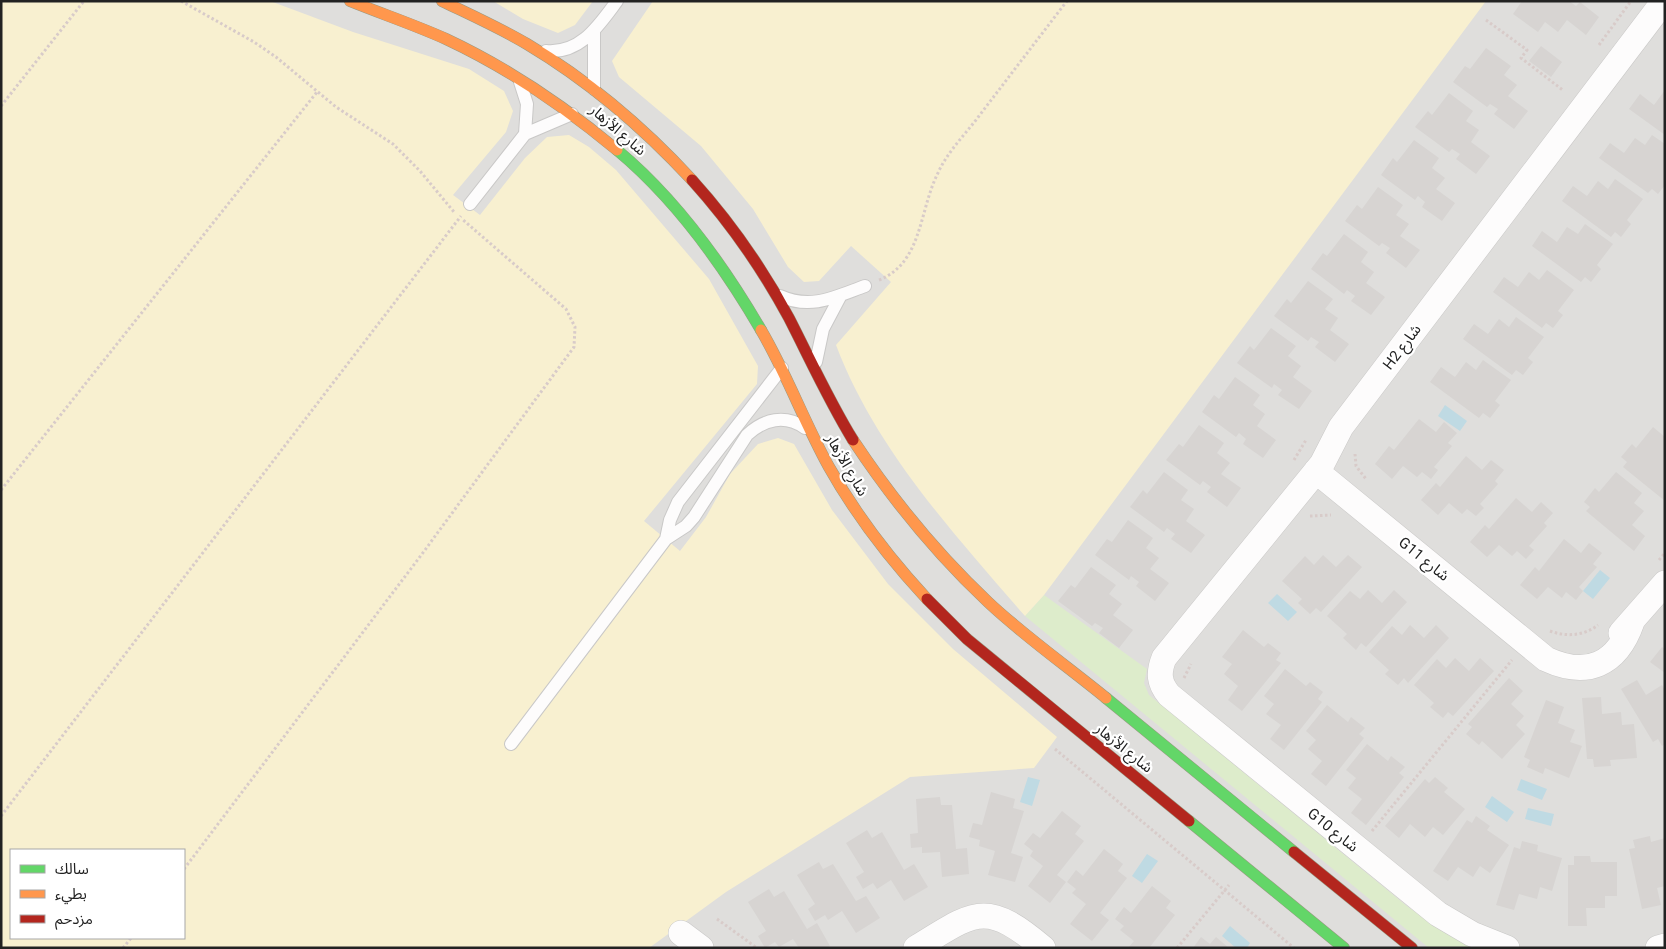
<svg xmlns="http://www.w3.org/2000/svg" width="1666" height="949" font-family="Roboto,'Noto Sans Arabic',sans-serif">
	<style>
		.residential { fill: #dfdedc; fill-rule: evenodd }
		.grass { fill: #ddeccb }
		.sand { fill: #f8f0d0; fill-rule: evenodd }
		.water { fill: #bfdae3 }
		.building { fill: #d7d4d2 }
		.lines { fill: none; stroke-linecap: round; stroke-linejoin: round }
		.lane-casing { stroke: #c9c8c7; stroke-width: 14 }
		.street-casing { stroke: #c9c8c7; stroke-width: 26 }
		.fast-casing { stroke: #999a82; stroke-width: 12 }
		.slow-casing { stroke: #999a82; stroke-width: 12 }
		.jam-casing { stroke: #999a82; stroke-width: 12 }
		.path { stroke: #d8cbc9; stroke-width: 3; stroke-dasharray: 2.5 2.5; stroke-linecap: butt }
		.lane { stroke: #fdfcfc; stroke-width: 12 }
		.street { stroke: #fdfcfc; stroke-width: 25 }
		.fast { stroke: #63d668; stroke-width: 11 }
		.slow { stroke: #ff974d; stroke-width: 11 }
		.jam { stroke: #b3261e; stroke-width: 11 }
		.labels { text-anchor: middle; dominant-baseline: central; stroke-width: 4.5; stroke-linejoin: round; paint-order: stroke }
		.street-label { font-size: 15px; fill: #222; stroke: #fff }
	</style>
	<rect width="100%" height="100%" fill="#f0eeeb"/>
	<path class="residential" d="M1 1H1665V948H1ZM11 850H184V938H11Z"/>
	<path class="grass" d="M1044 595 1147 669 1144 683 1149 695 1408 907 1472 948H1429L1025 616Z"/>
	<path class="sand" d="M1 1H270L353 32 469 69 504 91 513 111 506 132 453 195 480 215 525 158 547 137 569 135 589 147 616 170 709 279 758 366 757 384 644 521 680 551 706 517 730 474 758 444 778 438 794 444 832 510 888 584 953 649 1057 737 1034 768 910 777 726 892 649 948H1ZM11 850H184V938H11Z
		M493 1H593L575 25 558 33 523 19Z
		M653 1H1486L1044 595 1025 616C953 533 875 448 836 345L891 282 851 246 819 281 804 282 788 267 753 209 701 146 619 77 612 61Z"/>
	<path class="water" d="M1445 405 1467 421 1460 431 1438 416Z
		M1600 570 1610 578 1593 599 1583 591Z
		M1277 594 1297 612 1288 621 1268 603Z
		M1028 777 1040 780 1032 806 1020 802Z
		M1521 779 1547 789 1542 800 1517 790Z
		M1492 796 1514 812 1507 822 1485 807Z
		M1528 808 1554 814 1551 826 1525 819Z
		M1147 854 1158 861 1142 883 1132 876Z
		M1230 926 1250 943 1247 948H1236L1222 936Z"/>
	<path class="building" d="M1522 1H1569L1576 6 1580 2 1599 17 1586 35 1567 20 1558 32 1545 22 1538 32 1513 14Z
		M1541 46 1562 62 1551 77 1529 61Z
		M1486 48 1511 66 1504 75 1517 85 1508 96 1528 111 1514 129 1494 114 1498 109 1490 104 1487 107 1453 82 1465 66 1470 69Z
		M1665 90V135L1629 109 1640 94 1654 105Z
		M1449 93 1473 111 1466 121 1479 130 1471 142 1490 156 1476 174 1456 159 1460 154 1452 149 1449 152 1415 127 1428 111 1432 115Z
		M1652 135 1665 144V185L1658 194 1652 189 1648 193 1599 158 1610 143 1624 153 1635 138 1645 145Z
		M1414 140 1439 158 1432 168 1445 178 1436 189 1455 203 1442 221 1422 207 1425 202 1418 196 1415 200 1381 175 1393 158 1397 162Z
		M1615 179 1643 199 1627 220 1631 224 1621 237 1615 232 1611 237 1562 201 1573 186 1587 196 1598 181 1608 189Z
		M1378 187 1403 205 1396 215 1409 224 1400 236 1420 250 1406 268 1386 253 1390 248 1382 243 1379 246 1345 221 1357 205 1362 209Z
		M1585 224 1613 244 1597 265 1601 269 1591 282 1585 277 1581 282 1532 246 1542 231 1557 242 1567 227 1578 234Z
		M1344 234 1368 252 1361 262 1374 272 1366 283 1385 297 1371 315 1351 301 1355 296 1347 290 1344 294 1311 269 1323 253 1327 256Z
		M1547 270 1574 290 1558 311 1563 315 1553 328 1546 323 1542 328 1493 292 1504 277 1518 287 1529 272 1539 280Z
		M1308 281 1333 299 1325 309 1338 318 1330 330 1349 344 1335 362 1315 347 1319 342 1311 337 1308 341 1274 316 1287 299 1291 303Z
		M1516 317 1544 337 1528 358 1533 362 1523 375 1516 370 1512 375 1463 339 1474 324 1488 334 1499 319 1509 327Z
		M1271 328 1296 346 1288 356 1301 366 1293 377 1312 391 1299 409 1278 395 1282 390 1274 384 1272 388 1237 363 1250 346 1254 350Z
		M1483 360 1511 380 1495 401 1500 405 1490 418 1483 413 1479 418 1430 382 1441 367 1455 377 1466 362 1476 370Z
		M1235 377 1260 395 1253 405 1265 414 1257 426 1276 440 1263 458 1243 444 1246 439 1239 433 1236 437 1202 412 1214 395 1219 399Z
		M1419 419 1436 432 1444 422 1457 433 1448 443 1452 446 1434 467 1438 470 1431 479 1422 472 1417 477 1403 466 1392 479 1375 464 1389 446 1394 450Z
		M1199 425 1224 443 1217 453 1230 463 1221 474 1241 488 1227 507 1207 492 1211 487 1203 481 1200 485 1166 460 1179 444 1183 447Z
		M1653 427 1665 437V501L1623 467 1627 462 1621 457 1632 444 1636 448Z
		M1466 456 1482 470 1491 460 1504 470 1495 481 1498 484 1480 504 1484 508 1476 516 1467 509 1462 514 1449 503 1438 515 1421 500 1436 483 1440 487Z
		M1164 472 1188 490 1181 500 1194 509 1186 521 1205 535 1191 553 1171 539 1175 534 1167 528 1164 532 1130 507 1143 490 1147 494Z
		M1616 472 1642 493 1634 503 1644 511 1632 525 1645 536 1634 551 1586 511 1590 507 1584 502 1595 488 1599 492Z
		M1516 498 1532 512 1541 502 1553 513 1544 523 1547 526 1529 546 1534 550 1526 559 1517 551 1512 556 1499 545 1487 557 1470 542 1485 525 1489 529Z
		M1128 520 1153 538 1146 548 1159 558 1150 569 1169 583 1155 601 1136 586 1139 582 1131 576 1129 580 1095 555 1107 539 1112 542Z
		M1564 539 1581 553 1589 543 1602 553 1593 564 1597 567 1579 587 1583 591 1576 600 1566 592 1562 598 1548 587 1537 599 1520 585 1535 567 1539 571Z
		M1323 555 1336 567 1348 555 1362 567 1321 612 1316 608 1310 614 1298 603 1302 599 1282 581 1305 556 1314 565Z
		M1091 567 1116 585 1109 594 1122 604 1113 615 1133 630 1119 648 1099 633 1103 628 1095 623 1092 626 1058 601 1071 585 1075 588Z
		M1368 590 1382 603 1394 590 1407 602 1366 647 1361 643 1356 650 1343 638 1347 634 1327 616 1350 591 1360 599Z
		M1410 625 1424 638 1436 625 1449 638 1408 683 1404 678 1398 685 1385 674 1389 670 1369 652 1392 626 1402 635Z
		M1243 630 1264 647 1268 643 1281 653 1276 660 1281 663 1242 711 1228 700 1238 686 1224 674 1232 664 1222 657Z
		M1662 647 1665 649V673L1650 662Z
		M1455 658 1469 671 1480 658 1494 671 1453 716 1448 712 1443 718 1430 707 1434 703 1414 685 1437 659 1446 668Z
		M1285 669 1306 686 1310 682 1323 692 1318 699 1322 702 1284 750 1270 739 1281 725 1266 714 1274 704 1264 696Z
		M1509 678 1523 691 1511 704 1524 716 1516 725 1525 734 1502 759 1482 741 1479 745 1466 734 1472 727 1468 724Z
		M1637 680 1646 695 1662 685 1665 690V744L1662 746 1658 739 1653 742 1621 689Z
		M1601 697 1602 714 1621 712 1622 725 1634 724 1637 758 1610 760 1611 766 1594 767 1593 759H1587L1582 698Z
		M1546 700 1564 707 1558 723 1575 730 1570 742 1582 746 1569 778 1545 768 1543 774 1527 767 1530 760 1524 757Z
		M1327 705 1348 722 1351 717 1365 728 1359 734 1364 738 1326 786 1311 774 1322 761 1308 749 1316 740 1306 731Z
		M1367 744 1388 761 1391 756 1405 767 1399 773 1404 777 1366 825 1351 813 1362 799 1348 788 1356 778 1346 770Z
		M1435 777 1448 788 1444 792 1465 809 1443 835 1433 827 1425 837 1410 824 1399 838 1385 826 1425 779 1429 783Z
		M991 792 1015 799 1013 808 1024 811 1011 853 1023 857 1015 882 988 875 995 851 979 846 980 840 969 837 973 823 982 825Z
		M940 797 941 805H952L956 849 967 848 969 874 942 877 940 852 922 853V847L911 848 910 834 918 833 916 799Z
		M1062 811 1081 826 1075 834 1084 841 1057 875 1066 882 1050 903 1028 886 1043 866 1030 856 1033 851 1024 844 1033 833 1040 838Z
		M1476 816 1490 826 1487 830 1509 845 1490 873 1480 866 1473 877 1458 867 1448 881 1433 871 1467 820 1472 823Z
		M867 830 872 838 882 832 904 870 914 864 928 887 904 901 891 880 877 889 873 883 863 889 856 877 864 872 846 843Z
		M1650 836 1651 842 1665 838V886L1657 888 1661 905 1642 909 1629 849 1635 848 1633 840Z
		M1522 841 1538 845 1537 851 1562 858 1552 891 1540 887 1537 899 1519 894 1514 910 1496 905 1514 847 1520 849Z
		M1104 849 1123 864 1118 871 1127 878 1100 913 1109 920 1092 941 1070 924 1086 904 1072 893 1076 889 1067 882 1076 870 1083 876Z
		M1574 856H1590L1591 862H1617V896H1605V908H1586L1587 926H1568V865H1574Z
		M819 862 823 869 833 864 856 901 866 896 880 918 856 933 842 911 828 920 825 915 815 921 808 909 815 904 797 875Z
		M1152 886 1171 901 1166 908 1175 915 1149 948H1128L1134 941 1120 930 1124 926 1115 919 1124 907 1131 913Z
		M769 889 774 897 784 891 807 929 817 923 830 946 827 948H799L793 939 779 947 775 942 765 948 758 936 766 931 748 902Z
		M1201 937 1210 944 1216 937 1229 948H1193Z"/>
	<g class="lines">
		<defs>
			<path id="lane" d="M594 32V89
				M546 51C581 54 599 25 617 1
				M520 82 527 104 525 134
				M470 204 525 134 572 114
				M780 296C811 310 835 297 865 286
				M816 362 823 329 841 295
				M666 539 670 520 678 502 782 368
				M511 744 666 539 686 526 694 517 747 435C764 419 785 414 805 428"/>
			<path id="street" d="M1316 471 1546 659C1587 678 1617 665 1632 622
				M1621 633 1665 583
				M681 933 701 948
				M916 948C975 912 985 899 1043 948
				M1507 948 1472 934 1438 914 1169 695C1159 683 1158 673 1164 658L1322 464 1341 427 1664 1
				M1658 948 1665 946"/>
			<path id="fast" d="M617 150C676 199 722 263 761 330
				M1106 698 1294 852
				M1189 821 1344 948"/>
			<path id="slow" d="M350 1C382 14 415 25 446 39 508 68 564 106 617 150
				M442 1C471 15 500 28 527 44 589 81 643 127 692 180
				M761 330C787 374 804 422 829 467 856 515 889 558 927 599
				M853 440C892 499 936 553 988 602 1024 636 1067 666 1106 698"/>
			<path id="jam" d="M692 180C730 222 762 268 789 318 810 359 829 401 853 440
				M927 599 967 639 1189 821
				M1294 852 1412 948"/>
		</defs>
		<use href="#lane" class="lane-casing"/>
		<use href="#street" class="street-casing"/>
		<use href="#fast" class="fast-casing"/>
		<use href="#slow" class="slow-casing"/>
		<use href="#jam" class="jam-casing"/>
		<path class="path" d="M181 1 254 42 276 57 336 107 393 144 420 171 454 212
			M1486 20 1527 50 1521 58 1564 91
			M1599 45 1631 1
			M1 106 84 1
			M879 280C922 263 919 212 937 175 947 152 964 136 979 116 1008 78 1037 40 1067 1
			M1355 454 1356 466 1366 479
			M1294 460 1306 440
			M1 490 317 92
			M1310 516 1331 515
			M1659 560 1665 553
			M1550 631C1566 637 1584 636 1598 625
			M1184 678 1191 664
			M1055 749 1294 948
			M1 816 461 216
			M1372 831 1512 660
			M184 869 422 554 574 347 575 327 566 309 462 219
			M717 919 757 948
			M123 948 131 938
			M1177 948 1229 885"/>
		<use href="#lane" class="lane"/>
		<use href="#street" class="street"/>
		<use href="#fast" class="fast"/>
		<use href="#slow" class="slow"/>
		<use href="#jam" class="jam"/>
	</g>
	<g class="labels">
		<g class="street-label">
			<text transform="translate(618 130) rotate(41)">شارع الأزهار</text>
			<text transform="translate(1402 347) rotate(-53)">H2 شارع</text>
			<text transform="translate(847 465) rotate(60)">شارع الأزهار</text>
			<text transform="translate(1424 559) rotate(39)">G11 شارع</text>
			<text transform="translate(1124 748) rotate(39)">شارع الأزهار</text>
			<text transform="translate(1333 830) rotate(39)">G10 شارع</text>
		</g>
	</g>
	<rect width="1666" height="949" fill="none" stroke="#222222" stroke-width="5"/>
	<rect x="10" y="849" width="175" height="90" fill="#ffffff" stroke="#a7a7a7"/>
	<rect x="20" y="865" width="25" height="8" fill="#63d668" stroke="#a7a7a7"/>
	<text x="55" y="874" font-size="15" fill="#222222">سالك</text>
	<rect x="20" y="890" width="25" height="8" fill="#ff974d" stroke="#a7a7a7"/>
	<text x="55" y="899" font-size="15" fill="#222222">بطيء</text>
	<rect x="20" y="915" width="25" height="8" fill="#b3261e" stroke="#a7a7a7"/>
	<text x="55" y="924" font-size="15" fill="#222222">مزدحم</text>
</svg>
